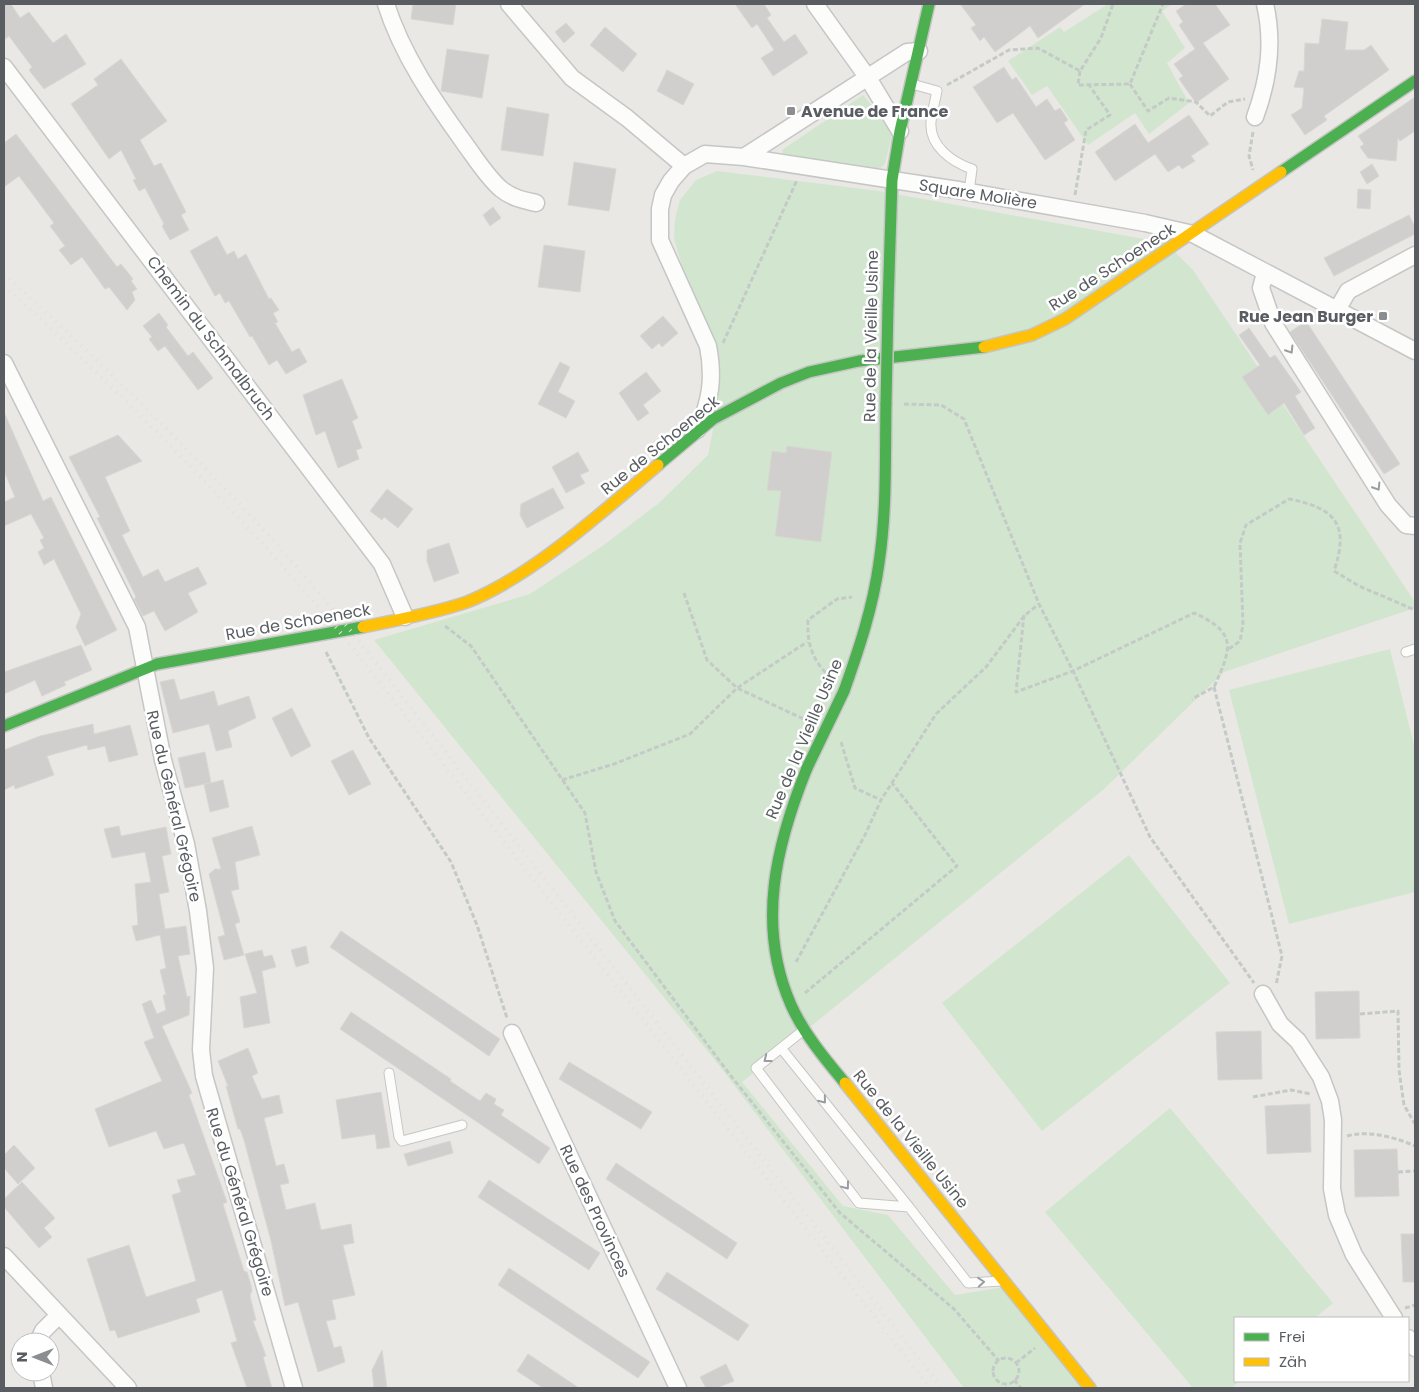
<svg xmlns="http://www.w3.org/2000/svg" width="1419" height="1392" font-family="Poppins,sans-serif">
	<style>
		.green { fill: #d2e6cf }
		.building { fill: #d0cfcd; stroke: #d8d7d3 }
		.lines { fill: none; stroke-linecap: round; stroke-linejoin: round }
		.lane-casing { stroke: #c6c6c6; stroke-width: 11 }
		.street-casing { stroke: #c6c6c6; stroke-width: 19 }
		.fast-casing { stroke: #c5c5c4; stroke-width: 14 }
		.slow-casing { stroke: #c5c5c4; stroke-width: 14 }
		.path { stroke: #c4cac7; stroke-width: 3; stroke-dasharray: 5 2.5; stroke-linecap: butt }
		.lane { stroke: #fcfcfb; stroke-width: 9 }
		.street { stroke: #fcfcfb; stroke-width: 16 }
		.fast { stroke: #4caf50; stroke-width: 11 }
		.slow { stroke: #ffc107; stroke-width: 11 }
		.rail { stroke: #e0e1e1; stroke-width: 4; stroke-dasharray: 1 6; stroke-linecap: butt }
		.fast-bridge-casing { stroke: #c5c5c4; stroke-width: 14; stroke-linecap: butt }
		.fast-bridge { stroke: #4caf50; stroke-width: 11 }
		.oneway { stroke: #9a9d9f }
		.poi-dot { fill: #8b8e90; stroke: #fff; stroke-width: 2 }
		.labels { text-anchor: middle; dominant-baseline: central; stroke-width: 5; stroke-linejoin: round; paint-order: stroke }
		.poi-label { font-size: 16px; font-weight: bold; fill: #595d62; stroke: #fff; text-anchor: start }
		.street-label { font-size: 16px; fill: #595d62; stroke: #fff }
	</style>
	<rect width="100%" height="100%" fill="#e9e8e4"/>
	<path class="green" d="M1108 4H1172L1162 11 1185 48 1167 63 1189 103 1149 134 1135 113 1088 145 1047 86 1032 95 1008 61 1060 27 1064 32Z
		M863 95 893 131 885 164 879 169 783 155 782 150Z
		M717 171 879 191 1166 243 1193 270 1415 602V608L1224 672 1103 790 742 1082 843 1206 888 1215 955 1295 1004 1287 1086 1388H964L718 1064 374 640 530 594 601 547 659 503 708 455 715 420 701 311 683 269 674 239 675 219 680 200 696 180Z
		M1390 649 1415 749V892L1289 924 1229 690Z
		M1129 855 1230 983 1042 1131 942 1003Z
		M1170 1108 1333 1303 1315 1318H1235V1381H1240L1231 1388H1193L1045 1212Z"/>
	<path class="building" d="M4 4H11L20 18 29 12 53 43 66 34 86 64 44 89 29 70 32 67 9 36 4 40Z
		M413 4H456L453 25 411 19Z
		M735 4H764L771 15 767 18 784 42 795 34 808 53 773 76 761 58 774 50 757 24 752 28Z
		M960 4H1085L1038 38 1030 26 995 52 984 37 980 41 971 28 976 25Z
		M1186 4H1215L1230 25 1203 43 1229 79 1196 103 1179 79 1183 76 1174 64 1195 49 1179 25 1183 22 1176 11Z
		M1322 19 1348 22 1345 50H1364L1371 45 1389 70 1324 116 1327 120 1305 135 1291 115 1302 108 1304 88 1294 87 1299 71H1304L1305 43 1319 44Z
		M566 23 575 33 564 43 555 32Z
		M605 27 637 54 623 72 590 45Z
		M447 49 489 55 482 98 441 91Z
		M121 59 167 121 140 140 154 166 161 163 186 212 181 215 189 230 170 240 162 226 164 224 145 188 139 191 133 180 136 179 121 150 109 159 71 104 98 85 94 79Z
		M1004 67 1012 80 1016 77 1036 107 1047 99 1055 111 1060 108 1068 120 1064 123 1075 140 1045 160 1013 113 997 123 973 87Z
		M667 70 694 84 683 105 657 91Z
		M1415 97V131L1400 141 1398 138 1396 161 1368 158 1360 147 1364 144 1358 136Z
		M507 107 549 114 543 156 501 150Z
		M1189 115 1209 144 1191 156 1195 161 1182 169 1179 165 1168 172 1155 154 1115 181 1095 152 1135 124 1148 143Z
		M16 134 117 267 121 264 133 279 131 281 137 289 132 292 135 300 127 310 109 287 105 289 82 257 71 265 59 250 65 246 50 226 54 223 19 176 4 187V143Z
		M574 162 616 169 609 211 568 205Z
		M1372 164 1379 176 1367 184 1360 172Z
		M1358 189 1371 190 1370 209 1357 208Z
		M493 207 501 218 490 226 483 215Z
		M1409 215 1415 227V234L1334 276 1324 258Z
		M217 236 227 255 234 251 238 259 246 254 269 299 271 298 279 310 273 313 278 322 275 323 292 352 299 348 307 362 286 374 277 360 269 365 252 336 250 337 229 301 225 303 220 293 215 296 190 251Z
		M544 245 585 251 580 292 538 287Z
		M159 313 168 325 166 327 188 356 193 352 213 378 198 390 165 346 158 351 149 339 152 337 143 326Z
		M663 316 678 333 662 347 659 343 652 349 640 336Z
		M1306 321 1400 464 1384 474 1290 332Z
		M1249 328 1270 358 1275 355 1301 392 1295 396 1315 428 1304 435 1284 403 1268 415 1242 377 1260 365 1239 335Z
		M560 362 570 367 558 392 575 401 566 418 538 404Z
		M646 372 661 391 643 405 649 413 638 421 619 393Z
		M342 379 358 418 352 421 362 448 356 450 359 459 338 468 325 431 316 435 303 395Z
		M4 412 43 501 51 497 117 630 85 646 76 627 81 614 54 559 44 565 38 552 44 548 40 540 44 538 31 514 4 526V502L15 497 4 471Z
		M118 435 142 461 105 477 130 531 122 535 143 577 158 569 165 582 198 567 207 584 188 593 198 612 165 631 154 611 143 616 134 599 136 597 97 518 100 517 69 457Z
		M787 446 832 452 821 542 775 536 781 491 767 490 772 451 786 453Z
		M578 452 589 471 580 475 585 483 566 493 552 467Z
		M553 488 564 508 527 528 520 515 521 504Z
		M387 489 413 509 398 528 384 517 382 520 370 511Z
		M449 543 459 573 434 582 427 561V550Z
		M81 645 92 670 64 682 66 685 42 696 35 680 4 694V672Z
		M174 679 180 700 214 691 218 706 249 696 256 718 228 731 232 747 216 751 209 724 173 733 160 682Z
		M292 708 311 746 291 757 272 718Z
		M93 724 94 734 130 725 138 755 109 762 105 746 88 750 87 745 47 756 54 775 15 789 14 785 4 790V750L40 736Z
		M353 750 371 784 349 795 331 761Z
		M205 752 211 783 223 780 229 807 210 812 204 784 210 783 185 788 178 758Z
		M119 826 121 836 166 827 171 854 162 856 169 892 159 894 165 929 186 926 190 954 178 956 187 997 190 996 189 1015 162 1026 192 1093 189 1095 227 1202 223 1204 244 1271 247 1272 251 1285 252 1290 250 1296 256 1320 253 1321 266 1356 263 1357 272 1388H247L231 1343 237 1341 222 1290 196 1299 200 1312 118 1338 115 1330 110 1331 87 1259 129 1245 146 1297 196 1281 172 1195 181 1192 177 1180 196 1175 184 1143 164 1149 156 1131 109 1147 95 1109 162 1081 144 1042 154 1038 142 1004 151 1000 157 1014 166 1010 163 995H166L160 970 166 968 160 935 136 941 132 926 138 925 135 884 151 882 145 852 112 858 104 829Z
		M252 826 260 855 235 862 239 889 231 891 240 922 235 924 244 955 224 960 218 937 225 935 209 874 215 869H221L212 838Z
		M341 931 500 1039 489 1056 330 947Z
		M306 946 309 963 296 967 291 950Z
		M262 950 264 957 272 955 276 967 262 971 270 1023 244 1028 240 997 257 993 245 954Z
		M1359 991 1360 1038 1316 1039 1315 992Z
		M351 1012 451 1079 450 1081 480 1101 486 1093 496 1099 494 1104 504 1110 501 1115 550 1148 539 1164 340 1029Z
		M1261 1031 1262 1079 1218 1080 1216 1032Z
		M248 1048 258 1073 252 1076 262 1099 279 1095 283 1113 264 1118 276 1166 284 1164 289 1183 280 1185 286 1210 315 1203 321 1230 351 1224 354 1243 343 1245 355 1295 332 1300 336 1319 326 1321 334 1348 341 1346 345 1362 318 1372 298 1302 285 1306 271 1241 244 1140 240 1129H238L226 1086H228L218 1061Z
		M569 1062 652 1112 641 1129 559 1079Z
		M381 1092 390 1147 377 1149 375 1134 342 1139 336 1100Z
		M1310 1104 1311 1152 1267 1154 1265 1106Z
		M450 1141 453 1153 408 1166 404 1154Z
		M14 1145 35 1168 18 1184 4 1168V1155Z
		M1397 1149 1399 1196 1355 1197 1354 1150Z
		M616 1163 737 1243 727 1259 606 1179Z
		M489 1180 600 1253 589 1270 478 1197Z
		M22 1182 55 1218 44 1228 52 1237 39 1248 4 1207V1199Z
		M1401 1234H1415V1282H1403Z
		M509 1268 650 1362 638 1378 498 1285Z
		M667 1272 749 1325 738 1341 656 1289Z
		M382 1350 387 1388H374L372 1370Z
		M528 1354 579 1388H543L517 1371Z
		M726 1364 734 1381 717 1388H706L700 1377Z"/>
	<g class="lines">
		<defs>
			<path id="lane" d="M912 84 937 91C935 101 932 112 931 122 929 146 952 162 972 169L969 192
				M1406 652 1415 649
				M805 1029 756 1068 859 1203 909 1207 968 1283 1002 1281
				M781 1048 909 1207
				M389 1073 399 1137 402 1141 462 1125"/>
			<path id="street" d="M386 4C402 55 434 101 465 144 476 159 487 177 501 189 512 198 523 200 536 203
				M509 4 572 78 627 118 684 166
				M815 4 868 78 900 131
				M4 67 382 564 405 617
				M1255 117C1269 79 1274 43 1265 4
				M744 157 907 52 919 51
				M1265 273 1261 288 1273 323 1388 505 1406 525 1415 526
				M1337 310 1348 291 1415 255
				M4 363 137 627 163 760 186 844 198 911 205 968 201 1050 204 1076 294 1388
				M697 430C711 402 714 377 708 346L660 240V209L663 195 671 181 684 166 705 154 744 157 958 190 1145 223 1193 234 1415 351
				M1263 994 1280 1024 1298 1041 1321 1077 1330 1101 1333 1120 1332 1189 1337 1215 1354 1255 1394 1318
				M512 1033 678 1388
				M4 1256 128 1388
				M1408 1338 1415 1348
				M38 1342 43 1331 59 1315
				M41 1372 44 1388"/>
			<path id="fast" d="M1281 172 1415 81
				M888 306 892 180 900 131 929 4
				M658 465 713 419 781 383 809 372 859 361 984 347
				M844 691C859 649 873 607 879 563 887 510 885 456 886 403
				M4 726 157 664 363 627
				M807 768C776 845 756 925 791 1005 804 1034 825 1059 845 1083"/>
			<path id="slow" d="M984 347 1032 335 1065 319 1281 172
				M363 627C393 621 439 612 467 602 533 576 604 510 658 465
				M845 1083 1090 1388"/>
		</defs>
		<use href="#lane" class="lane-casing"/>
		<use href="#street" class="street-casing"/>
		<use href="#fast" class="fast-casing"/>
		<use href="#slow" class="slow-casing"/>
		<path class="path" d="M1080 71 1078 85 1130 84 1163 4
			M1130 84 1148 111 1169 98 1196 102 1210 116 1228 102 1245 99
			M947 85 1009 50 1038 48 1080 71 1101 38 1113 4
			M1253 132 1249 156 1253 170
			M1075 195 1086 130 1110 115 1089 85
			M723 343 797 180
			M904 404 941 405 964 419 1039 604 1073 671 1150 837 1254 983
			M684 593 707 660 737 688 810 722
			M1024 615 1016 692 1073 671 1194 613C1239 633 1231 649 1214 687L1192 699
			M445 626 471 646 585 813 596 872 615 921 731 1076 840 1213 954 1309 999 1361
			M1229 649 1240 641 1243 625 1240 543 1246 525 1289 499C1335 508 1350 524 1334 571L1359 586 1415 610
			M326 652 369 738 451 862 477 925 507 1018
			M831 678C812 660 807 645 808 620L837 599 852 597
			M1214 687 1282 956 1276 985
			M841 742 855 788 881 800
			M562 780 614 764 690 734 737 688 807 642
			M796 962 865 835 881 800 936 714 986 667 1025 615 1039 604
			M805 993 957 866 892 783
			M1360 1014 1398 1011 1399 1070 1404 1105 1415 1124
			M1253 1097 1291 1090 1311 1094
			M1347 1136C1368 1130 1395 1137 1415 1146
			M1398 1172 1415 1171
			M1405 1308 1415 1305
			M993 1371a13 13 0 1 1 26 0a13 13 0 1 1-26 0Z
			M1016 1363 1035 1348
			M1014 1380 1021 1388"/>
		<use href="#lane" class="lane"/>
		<use href="#street" class="street"/>
		<use href="#fast" class="fast"/>
		<use href="#slow" class="slow"/>
		<path class="rail" d="M4 274C100 361 192 451 279 547 305 576 330 606 355 636L942 1388
			M4 286C126 396 239 513 345 638L930 1388"/>
		<defs>
			<path id="fast-bridge" d="M886 403 888 306
				M807 768 844 691"/>
		</defs>
		<use href="#fast-bridge" class="fast-bridge-casing"/>
		<use href="#fast-bridge" class="fast-bridge"/>
	</g>
	<defs><path id="oneway-chevron" d="M-2-3.5L2.5 0L-2 3.5" fill="none" stroke-width="1.6" stroke-linecap="round" stroke-linejoin="round" transform="scale(1.25)"/></defs>
	<g class="oneway">
		<use href="#oneway-chevron" transform="translate(1290 350) rotate(58)"/>
		<use href="#oneway-chevron" transform="translate(1377 487) rotate(58)"/>
		<use href="#oneway-chevron" transform="translate(767 1059) rotate(142)"/>
		<use href="#oneway-chevron" transform="translate(823 1100) rotate(51)"/>
		<use href="#oneway-chevron" transform="translate(846 1186) rotate(53)"/>
		<use href="#oneway-chevron" transform="translate(981 1282) rotate(-5)"/>
	</g>
	<g class="poi-dot">
		<rect x="786" y="106" width="10" height="10" rx="2.5"/>
		<rect x="1378" y="311" width="10" height="10" rx="2.5"/>
	</g>
	<g class="labels">
		<g class="poi-label">
			<text x="801" y="111">Avenue de France</text>
			<text x="1373" y="316" text-anchor="end">Rue Jean Burger</text>
		</g>
		<g class="street-label">
			<text transform="translate(978 194) rotate(9)">Square Molière</text>
			<text transform="translate(1112 267) rotate(-33)">Rue de Schoeneck</text>
			<text transform="translate(871 336) rotate(-89)">Rue de la Vieille Usine</text>
			<text transform="translate(211 338) rotate(53)">Chemin du Schmalbruch</text>
			<text transform="translate(660 445) rotate(-39)">Rue de Schoeneck</text>
			<text transform="translate(298 622) rotate(-10)">Rue de Schoeneck</text>
			<text transform="translate(804 739) rotate(-67)">Rue de la Vieille Usine</text>
			<text transform="translate(174 806) rotate(77)">Rue du Général Grégoire</text>
			<text transform="translate(911 1139) rotate(51)">Rue de la Vieille Usine</text>
			<text transform="translate(240 1202) rotate(73)">Rue du Général Grégoire</text>
			<text transform="translate(595 1211) rotate(65)">Rue des Provinces</text>
		</g>
	</g>
	<rect width="1419" height="1392" fill="none" stroke="#595d62" stroke-width="10"/>
	<rect x="1234" y="1317" width="175" height="65" fill="#ffffff" stroke="#bdbec0"/>
	<rect x="1244" y="1333" width="25" height="8" fill="#4caf50" stroke="#bdbec0"/>
	<text x="1279" y="1342" font-size="15" fill="#595d62">Frei</text>
	<rect x="1244" y="1358" width="25" height="8" fill="#ffc107" stroke="#bdbec0"/>
	<text x="1279" y="1367" font-size="15" fill="#595d62">Zäh</text>
	<g transform="translate(35 1357) rotate(270)"><circle r="24" fill="#ffffff" stroke="#bdbec0"/>
	<path d="M0-4L9 19L0 12L-9 19Z" fill="#8b8e90"/>
	<text y="-8" font-size="14" font-weight="bold" text-anchor="middle" fill="#595d62">N</text>
	</g>
</svg>
